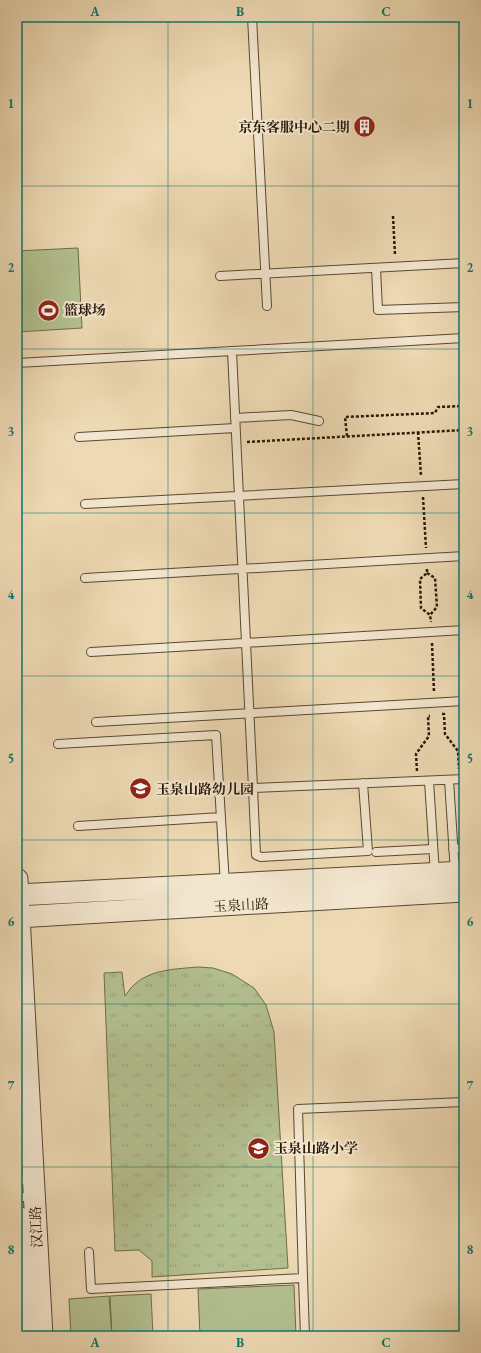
<svg xmlns="http://www.w3.org/2000/svg" width="481" height="1353" font-family="'EB Garamond','Noto Serif SC',serif">
	<style>
		.grass { fill: #b3c090; stroke: #6e6c4c }
		.park { fill: url(#park-tufts); stroke: #6e6c4c }
		.lines { fill: none; stroke-linecap: round; stroke-linejoin: round }
		.service-casing { stroke: #594833; stroke-width: 10 }
		.tertiary-casing { stroke: #594833; stroke-width: 23 }
		.path { stroke: #281808; stroke-width: 2.5; stroke-dasharray: 3 2; stroke-linecap: butt }
		.service { stroke: #f3e6ce; stroke-width: 8 }
		.tertiary { stroke: #f3e6ce; stroke-width: 21 }
		.grid { fill: none; stroke: #0f766e; stroke-width: 1; stroke-opacity: 0.55 }
		.labels { text-anchor: middle; dominant-baseline: central; stroke-width: 4; stroke-linejoin: round; paint-order: stroke }
		.poi-label { font-size: 14px; font-weight: bold; fill: #281808; stroke: #f3e6ce; text-anchor: start }
		.street-label { font-size: 14px; fill: #281808; stroke: #f3e6ce }
		.neatline { fill: none; stroke: #0f766e; stroke-width: 1.5 }
		.grid-label { font-size: 13px; text-anchor: middle; font-weight: bold; fill: #0f766e }
	</style>
	<defs>
		<pattern id="park-tufts" width="24" height="20" patternUnits="userSpaceOnUse"><rect width="24" height="20" fill="#b3c090"/><path d="M3 7l-1-3M5 7V3M7 7l1-3M15 17l-1-3M17 17v-4M19 17l1-3" fill="none" stroke="#9aa47b"/></pattern>
	</defs>
	<rect width="100%" height="100%" fill="#edd9b3"/>
	<filter id="stains"><feTurbulence type="fractalNoise" baseFrequency=".005" numOctaves="4"/><feColorMatrix values="0 0 0 0 .2 0 0 0 0 .09 0 0 0 0 .02 0 0 0 .5 -.17"/></filter>
	<radialGradient id="worn" r=".72"><stop offset=".6" stop-color="#630" stop-opacity="0"/><stop offset="1" stop-color="#630" stop-opacity=".3"/></radialGradient>
	<path class="grass" d="M78 248 82 328 17 332V251Z
		M294 1285 296 1336H200L198 1289Z
		M151 1294 153 1336H112L110 1296Z
		M109 1296 112 1336H71L69 1299Z"/>
	<path class="park" d="M198 967 213 968 232 974 254 988 266 1005 274 1032 288 1268 152 1277V1261L139 1250 115 1251 104 973 122 972 125 996C128 992 131 987 135 984 152 969 177 969 198 967Z"/>
	<g class="lines">
		<defs>
			<path id="service" d="M252 17 267 306
				M376 268 378 310 464 307
				M220 276 464 263
				M464 338 232 351 253 788 464 779
				M17 363 232 351
				M235 418 291 415 319 421
				M79 437 235 428
				M85 504 464 484
				M85 578 464 556
				M91 652 464 630
				M96 722 464 701
				M58 744 216 735 225 885
				M449 780 455 873
				M429 781 435 874
				M253 788 256 855 261 857 368 851 363 783
				M78 826 221 817
				M453 849 464 848
				M376 852 433 849
				M17 1180H32
				M17 1197H34
				M89 1252 91 1289 303 1278 305 1336
				M303 1278 298 1109 464 1102"/>
			<path id="tertiary" d="M17 879 42 1336
				M17 895 464 872
				M17 917 464 891
				M17 1216 24 1336"/>
		</defs>
		<use href="#service" class="service-casing"/>
		<use href="#tertiary" class="tertiary-casing"/>
		<path class="path" d="M393 216 395 255
			M418 432 421 476
			M347 436 345 417 435 413 438 407 464 406
			M247 442 464 430
			M423 497 426 548
			M427 569V573L420 579 421 608 430 615 431 622
			M427 573 435 578 437 607 430 615
			M432 643 434 692
			M442 714H444L445 734 458 751 459 769
			M417 771 416 754 429 736 428 716H430"/>
		<use href="#service" class="service"/>
		<use href="#tertiary" class="tertiary"/>
	</g>
	<path class="grid" d="M168 17V1336M313 17V1336M17 186H464M17 349H464M17 513H464M17 676H464M17 840H464M17 1004H464M17 1167H464"/>
	<defs>
		<symbol id="building-disc" viewBox="-11 -11 22 22"><circle r="9.5" fill="#8f2418" stroke="#f3e6ce"/><path d="M-4-6H4V6H1V3H-1V6H-4ZM-2.5-4.3h1.7v1.8h-1.7ZM.8-4.3h1.7v1.8H.8ZM-2.5-1h1.7V.8h-1.7ZM.8-1h1.7V.8H.8Z" fill="#fff"/></symbol>
		<symbol id="stadium-disc" viewBox="-11 -11 22 22"><circle r="9.5" fill="#8f2418" stroke="#f3e6ce"/><path d="M0-5a6.5 5 0 1 0 0 10a6.5 5 0 1 0 0-10ZM-3.5-1.8h7v3.6h-7Z" fill="#fff"/></symbol>
		<symbol id="school-disc" viewBox="-11 -11 22 22"><circle r="9.5" fill="#8f2418" stroke="#f3e6ce"/><path d="M0-5L7-2L0 1L-7-2ZM-4 1L0 2.5L4 1V4Q0 6-4 4Z" fill="#fff"/></symbol>
	</defs>
	<g fill-rule="evenodd">
		<use href="#building-disc" x="352" y="114" width="25" height="25"/>
		<use href="#stadium-disc" x="36" y="298" width="25" height="25"/>
		<use href="#school-disc" x="128" y="776" width="25" height="25"/>
		<use href="#school-disc" x="246" y="1136" width="25" height="25"/>
	</g>
	<g class="labels">
		<g class="poi-label">
			<text x="350" y="127" text-anchor="end">京东客服中心二期</text>
			<text x="64" y="310">篮球场</text>
			<text x="156" y="789">玉泉山路幼儿园</text>
			<text x="274" y="1148">玉泉山路小学</text>
		</g>
		<g class="street-label">
			<text transform="translate(241 905) rotate(-3)">玉泉山路</text>
			<text transform="translate(36 1227) rotate(-93)">汉江路</text>
		</g>
	</g>
	<rect width="481" height="1353" fill="none" stroke="#edd9b3" stroke-width="44"/>
	<rect x="22" y="22" width="437" height="1309" class="neatline"/>
	<g class="grid-label">
		<text x="95" y="16">A</text>
		<text x="240" y="16">B</text>
		<text x="386" y="16">C</text>
		<text x="11" y="108">1</text>
		<text x="470" y="108">1</text>
		<text x="11" y="272">2</text>
		<text x="470" y="272">2</text>
		<text x="11" y="436">3</text>
		<text x="470" y="436">3</text>
		<text x="11" y="599">4</text>
		<text x="470" y="599">4</text>
		<text x="11" y="763">5</text>
		<text x="470" y="763">5</text>
		<text x="11" y="926">6</text>
		<text x="470" y="926">6</text>
		<text x="11" y="1090">7</text>
		<text x="470" y="1090">7</text>
		<text x="11" y="1254">8</text>
		<text x="470" y="1254">8</text>
		<text x="95" y="1347">A</text>
		<text x="240" y="1347">B</text>
		<text x="386" y="1347">C</text>
	</g>
	<rect width="100%" height="100%" filter="url(#stains)"/>
	<rect width="100%" height="100%" fill="url(#worn)"/>
</svg>
